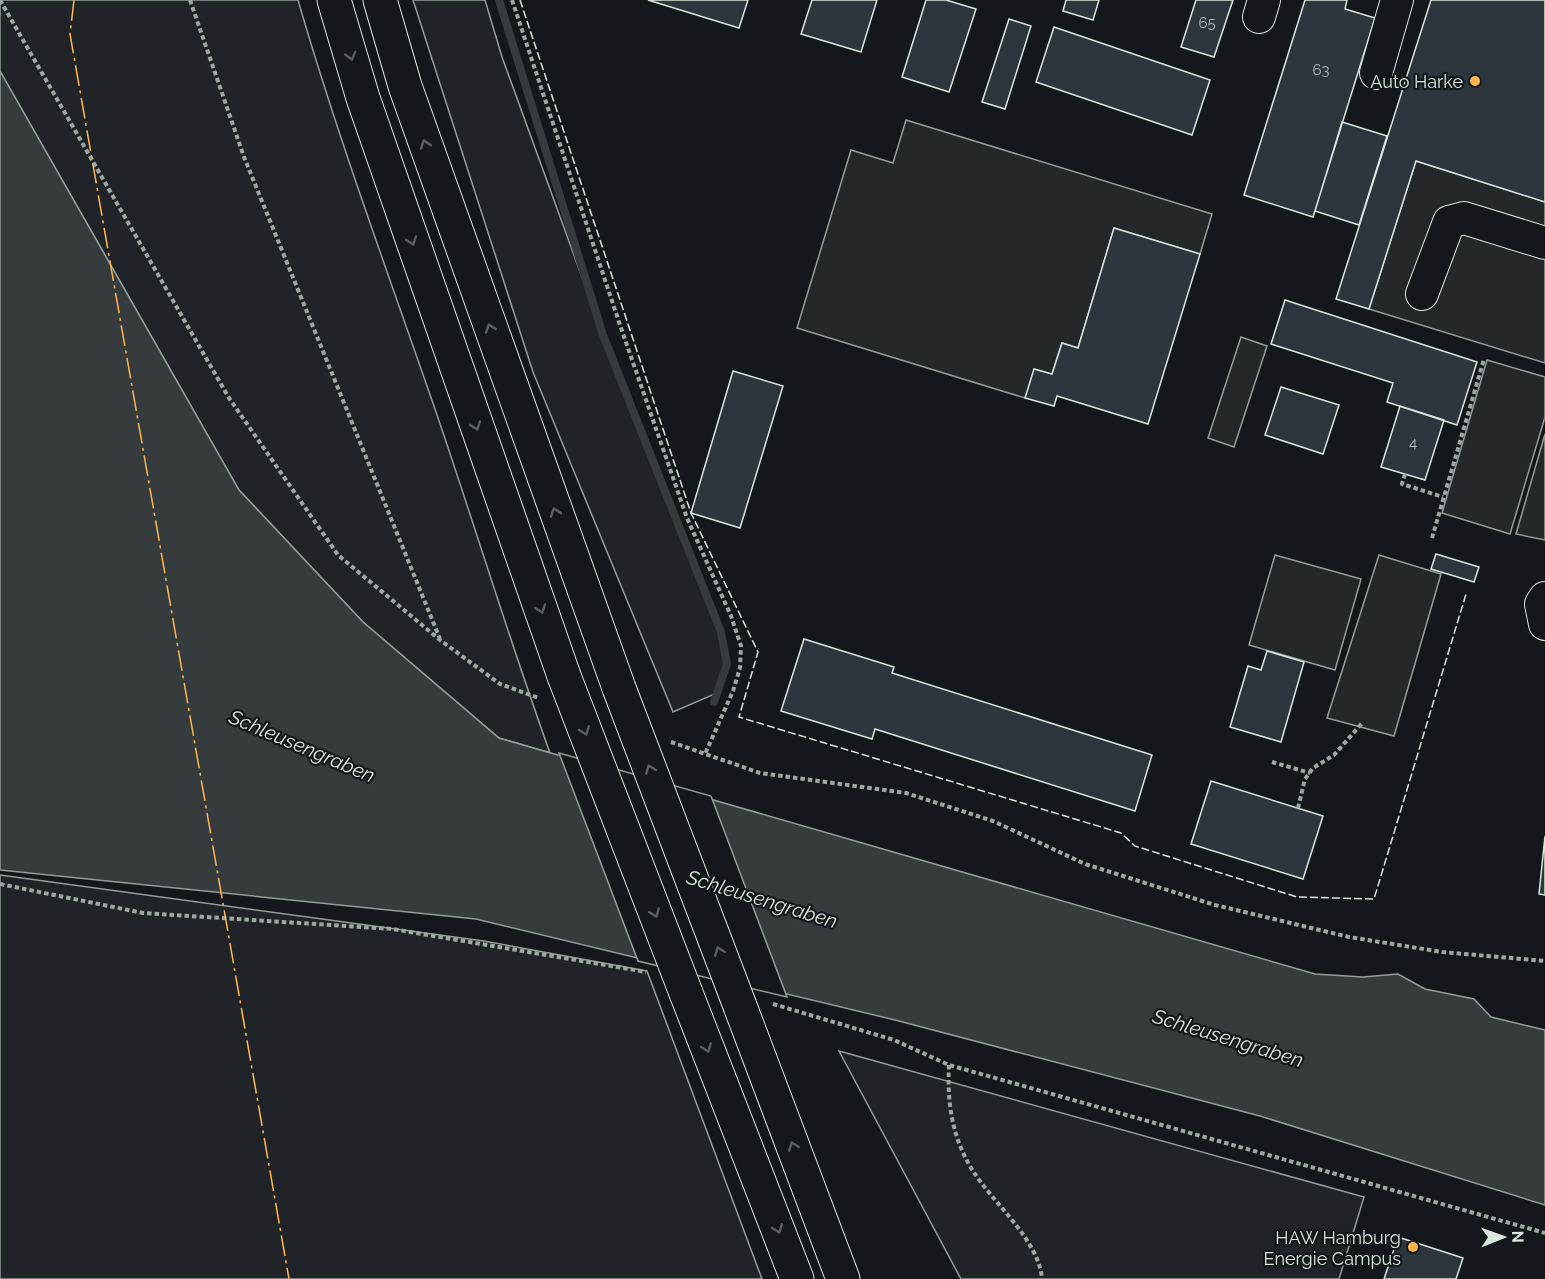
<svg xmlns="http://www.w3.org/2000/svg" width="1545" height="1279" font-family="Raleway,sans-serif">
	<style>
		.green { fill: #202428; stroke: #939e99; stroke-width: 1.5 }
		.parking { fill: #24282b; stroke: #939e99; stroke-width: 1.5 }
		.water { fill: #363b3e; stroke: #939e99; stroke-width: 1.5 }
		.pier { fill: #14181c; stroke: #939e99; stroke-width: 1.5 }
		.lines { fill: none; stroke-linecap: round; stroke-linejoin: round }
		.stream { stroke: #363b3e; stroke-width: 8 }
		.building { fill: #2c363c; stroke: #d8e6dc; stroke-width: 1.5 }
		.minor-casing { stroke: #d8e6dc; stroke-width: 34 }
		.highway-casing { stroke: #d8e6dc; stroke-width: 35 }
		.path { stroke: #9da8a2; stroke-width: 4; stroke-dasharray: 4.5 3; stroke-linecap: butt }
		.minor { stroke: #14181c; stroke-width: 32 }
		.highway { stroke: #14181c; stroke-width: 33 }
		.highway-bridge-casing { stroke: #d8e6dc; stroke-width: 35; stroke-linecap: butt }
		.highway-bridge { stroke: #14181c; stroke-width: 33 }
		.fence { stroke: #d8e6dc; stroke-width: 1.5; stroke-dasharray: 8 3; stroke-linecap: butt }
		.power { stroke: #ffb74d; stroke-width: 1.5; stroke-dasharray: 21 4.5 3 4.5; stroke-linecap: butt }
		.oneway { stroke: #59605f }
		.poi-dot { fill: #ffb74d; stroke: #14181c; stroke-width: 2 }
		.labels { text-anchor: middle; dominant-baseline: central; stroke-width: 4.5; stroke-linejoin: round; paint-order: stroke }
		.number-label { font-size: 15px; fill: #adbab4 }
		.poi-label { font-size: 18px; fill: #d8e6dc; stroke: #14181c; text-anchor: end }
		.water-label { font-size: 20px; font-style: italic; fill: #d8e6dc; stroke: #14181c }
	</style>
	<rect width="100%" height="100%" fill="#14181c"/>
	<path class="green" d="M0 0H298C338 138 388 273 435 409 474 523 509 639 550 753L499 738 363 622 239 490 0 71Z
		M413 0H485L502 57 603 335 721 632 727 664 717 693 673 712 533 372Z
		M0 875 484 941 647 971 762 1279H0Z
		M839 1051 1364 1197 1339 1279H961Z"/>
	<path class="parking" d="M906 120 1212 214 1200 254 1114 228 1078 348 1062 343 1052 374 1025 398 797 328 851 150 893 163Z
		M1416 161 1545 202V363L1369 309Z
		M1241 337 1267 346 1234 447 1208 438Z
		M1487 360 1545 377V417L1510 534 1442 513Z
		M1545 434V540L1516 534Z
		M1275 555 1361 579 1335 670 1249 645Z
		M1379 555 1441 574 1394 736 1327 718Z"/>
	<path class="water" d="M0 71 239 490 363 622 499 738 1315 974 1363 977 1398 974 1425 989 1474 999 1491 1017 1545 1030V1205L1260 1116 895 1020 476 919 0 870Z"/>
	<path class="pier" d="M559 753 711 796 787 997 638 961Z"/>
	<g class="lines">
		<path class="stream" d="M499 0 603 335 721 632 727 664 714 702"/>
	</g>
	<path class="building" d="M648 0H748L739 28Z
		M812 0H877L861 52 801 34Z
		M926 0H946L976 9 949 92 902 77Z
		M1066 0H1099L1093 20 1063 11Z
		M1196 0H1233L1214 57 1181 47Z
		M1305 0H1347L1345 9 1375 18 1313 217 1244 195Z
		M1431 0H1545V202L1416 161 1369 309 1336 299Z
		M1009 19 1031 26 1005 109 982 102Z
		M1054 27 1210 80 1192 135 1036 82Z
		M1342 122 1387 136 1359 225 1315 211Z
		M1114 228 1200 254 1148 424 1057 396 1054 406 1025 398 1034 369 1052 374 1062 343 1078 348Z
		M1285 300 1477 362 1457 425 1387 402 1393 383 1271 344Z
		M733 371 783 386 740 528 691 513Z
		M1281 387 1339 405 1323 454 1265 435Z
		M1400 406 1444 420 1425 480 1381 467Z
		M1436 554 1479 567 1474 582 1431 569Z
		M804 639 894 667 892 673 1152 755 1135 811 875 729 872 739 781 711Z
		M1267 651 1304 662 1281 742 1230 727 1248 666 1261 670Z
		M1211 781 1323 816 1303 879 1191 844Z
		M1545 836V895L1539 894Z
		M1398 1237 1463 1258 1456 1279H1384Z"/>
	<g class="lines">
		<defs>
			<path id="minor" d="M1259 17 1264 0
				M1376 73 1397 0
				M1422 294 1449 222 1464 218 1545 243
				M1545 598 1541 604 1545 624"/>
			<path id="highway" d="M334 0 363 98 564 676
				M380 0 405 86 619 688
				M686 993 797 1279
				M740 1006 843 1279"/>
		</defs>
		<use href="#minor" class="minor-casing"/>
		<use href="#highway" class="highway-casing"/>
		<path class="path" d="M0 0 229 398 338 555 440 640 500 684 539 698
			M190 0 244 157 440 639
			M512 0 620 325 687 518 731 616 741 646 740 668 733 691 705 754
			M1405 474 1402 484 1443 497
			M1432 538 1484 359
			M671 742 760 773 906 793 993 821 1085 864 1215 905 1349 937 1442 952 1545 961
			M1272 762 1310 773
			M1298 808 1305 779 1313 768 1334 755 1363 722
			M0 884 143 913 393 929 646 972
			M773 1004 894 1040 949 1065 1545 1233
			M949 1065C947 1103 952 1138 973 1171 993 1203 1039 1240 1042 1279"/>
		<use href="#minor" class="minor"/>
		<use href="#highway" class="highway"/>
		<defs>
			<path id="highway-bridge" d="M564 676 686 993
				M619 688 740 1006"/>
		</defs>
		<use href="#highway-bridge" class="highway-bridge-casing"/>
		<use href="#highway-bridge" class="highway-bridge"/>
		<path class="fence" d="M520 0 691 513 758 652 739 717 1121 833 1135 846 1297 897 1374 899 1466 594"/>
		<path class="power" d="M74 0 70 34 289 1279"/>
	</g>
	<defs><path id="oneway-chevron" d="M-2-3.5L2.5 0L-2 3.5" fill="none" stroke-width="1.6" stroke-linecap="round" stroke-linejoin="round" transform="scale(1.5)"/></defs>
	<g class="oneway">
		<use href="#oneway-chevron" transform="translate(351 56) rotate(74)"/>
		<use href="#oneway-chevron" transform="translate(425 144) rotate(-109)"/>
		<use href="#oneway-chevron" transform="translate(412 241) rotate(71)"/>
		<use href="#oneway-chevron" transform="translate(490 328) rotate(-109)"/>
		<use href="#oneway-chevron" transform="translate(476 426) rotate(71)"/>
		<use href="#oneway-chevron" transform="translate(555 512) rotate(-109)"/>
		<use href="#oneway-chevron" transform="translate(541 609) rotate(71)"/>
		<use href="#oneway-chevron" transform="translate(585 731) rotate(69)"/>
		<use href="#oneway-chevron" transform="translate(650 769) rotate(-111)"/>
		<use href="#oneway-chevron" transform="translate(655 913) rotate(69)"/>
		<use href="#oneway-chevron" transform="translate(719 951) rotate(-111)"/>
		<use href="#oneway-chevron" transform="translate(707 1048) rotate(69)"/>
		<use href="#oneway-chevron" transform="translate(793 1146) rotate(-111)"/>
		<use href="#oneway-chevron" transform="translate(778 1229) rotate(69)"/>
	</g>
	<g class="poi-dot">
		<circle cx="1475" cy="81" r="6"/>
		<circle cx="1413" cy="1247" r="6"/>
	</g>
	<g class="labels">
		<g class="number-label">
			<text x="1207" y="23">65</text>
			<text x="1321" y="70">63</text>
			<text x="1413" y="443">4</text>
		</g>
		<g class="poi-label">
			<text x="1463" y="81">Auto Harke</text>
			<text x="1401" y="1237">HAW Hamburg<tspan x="1401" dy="21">Energie Campus</tspan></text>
		</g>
		<g class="water-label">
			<text transform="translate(302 746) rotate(23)">Schleusengraben</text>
			<text transform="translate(762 899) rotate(17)">Schleusengraben</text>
			<text transform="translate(1228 1038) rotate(17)">Schleusengraben</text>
		</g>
	</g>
	<g transform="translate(1503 1237) rotate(89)" stroke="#14181c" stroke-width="4.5" paint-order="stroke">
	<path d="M0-4.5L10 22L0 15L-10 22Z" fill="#d8e6dc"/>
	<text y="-9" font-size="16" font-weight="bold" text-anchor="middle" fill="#d8e6dc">N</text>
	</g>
</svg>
